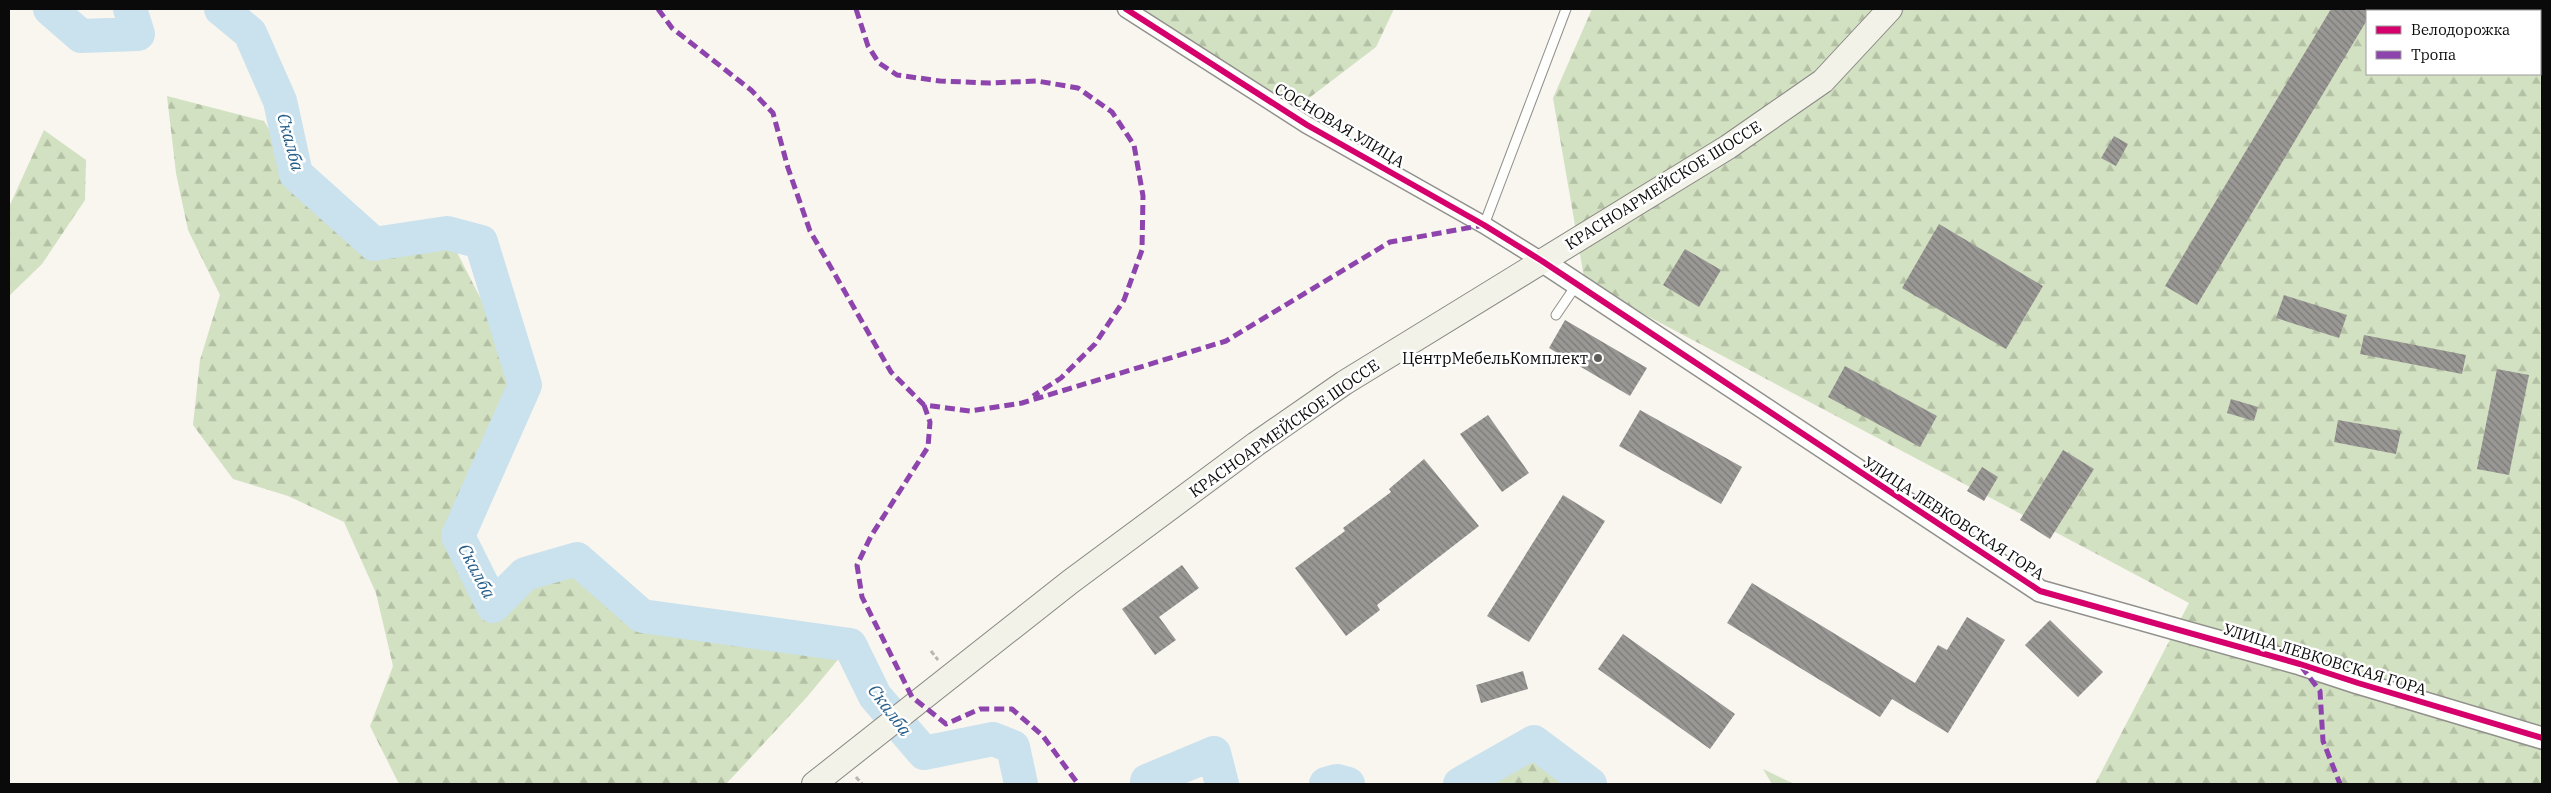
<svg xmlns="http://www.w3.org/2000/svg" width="2551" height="793" font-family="'IBM Plex Serif',serif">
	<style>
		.forest { fill: url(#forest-firs); fill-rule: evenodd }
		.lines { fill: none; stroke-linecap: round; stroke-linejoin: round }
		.river { stroke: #cae1ee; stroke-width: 34 }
		.building { fill: url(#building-back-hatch) }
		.service-casing { stroke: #91908d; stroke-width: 11 }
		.minor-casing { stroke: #91908d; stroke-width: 19 }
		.tertiary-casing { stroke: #91908d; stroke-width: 24 }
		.secondary-casing { stroke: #888784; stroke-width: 26 }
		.path { stroke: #b7b6b5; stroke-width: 3; stroke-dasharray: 5 2.5; stroke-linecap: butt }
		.service { stroke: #fefefd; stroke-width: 9 }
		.minor { stroke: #fefefd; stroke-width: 16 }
		.tertiary { stroke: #fefefd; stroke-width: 21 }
		.secondary { stroke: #f3f2e9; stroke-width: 24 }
		.quiet { stroke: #8e44ad; stroke-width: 5; stroke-dasharray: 10 5; stroke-linecap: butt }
		.cycleway-casing { stroke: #fff; stroke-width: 9 }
		.cycleway { stroke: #d6006c; stroke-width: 6 }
		.poi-dot { fill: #5d5d5a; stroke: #fff; stroke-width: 2 }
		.labels { text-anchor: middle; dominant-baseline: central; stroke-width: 5; stroke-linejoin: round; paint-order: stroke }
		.street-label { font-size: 16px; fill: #0a0a0a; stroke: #fff }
		.poi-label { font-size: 16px; fill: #0a0a0a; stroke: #fff; text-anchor: end }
		.water-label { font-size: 18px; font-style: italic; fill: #265e8a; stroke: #fff }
	</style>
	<defs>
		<pattern id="forest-firs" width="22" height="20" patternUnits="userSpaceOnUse" patternTransform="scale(1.25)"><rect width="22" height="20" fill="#d2e1c1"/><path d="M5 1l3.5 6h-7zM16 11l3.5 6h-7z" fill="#b3c0a4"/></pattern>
		<pattern id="building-back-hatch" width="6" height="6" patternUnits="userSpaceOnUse" patternTransform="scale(1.25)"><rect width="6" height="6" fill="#9a9895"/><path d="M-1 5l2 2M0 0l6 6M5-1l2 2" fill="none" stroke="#7c7a78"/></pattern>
	</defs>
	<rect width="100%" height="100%" fill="#f8f6ef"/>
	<path class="forest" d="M1142 9H1394L1376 47 1296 108Z
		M1592 9H2542V784H2095L2189 603 1585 283 1553 98ZM2367 11H2540V74H2367Z
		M167 96 264 121 296 174 374 244 447 233 525 385 458 535 493 605 525 574 577 559 642 616 850 645 807 697 726 784H399L370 726 393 666 376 593 344 522 288 496 233 479 193 425 200 360 220 295 188 230 176 173Z
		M44 130 86 160 85 200 42 264 9 296V207Z
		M1534 742 1590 784H1460Z
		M1763 769 1794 784H1772Z"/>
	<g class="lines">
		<path class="river" d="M50 9 81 36 138 34 130 9
			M221 9 250 33 280 101 296 174 374 244 447 233 481 242 525 385 458 536 493 606 525 574 577 559 642 616 850 645 875 696 924 753 993 739 1013 747 1021 784
			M1147 784V781L1214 753 1222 784
			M1326 784 1337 781 1348 784
			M1460 784 1534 742 1590 784"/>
	</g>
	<path class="building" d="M2331 9H2374L2372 11H2367V20L2197 305 2165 286Z
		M2114 136 2128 144 2116 166 2101 158Z
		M1939 224 2043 286 2006 349 1902 288Z
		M1685 249 1721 270 1699 307 1663 285Z
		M2284 295 2347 315 2339 338 2276 318Z
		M1565 320 1647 368 1630 396 1549 348Z
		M2364 335 2466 355 2462 374 2360 354Z
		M1845 366 1937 416 1920 447 1828 397Z
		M2497 369 2529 375 2509 475 2477 469Z
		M2231 399 2258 407 2254 421 2227 413Z
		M1640 410 1742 467 1721 504 1619 446Z
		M1488 415 1529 473 1502 492 1460 434Z
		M2338 420 2401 431 2396 454 2334 442Z
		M2063 450 2094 469 2050 539 2020 520Z
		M1424 459 1479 526 1377 605 1380 610 1346 636 1295 568 1345 531 1343 528 1391 492 1389 489Z
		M1982 467 1998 477 1984 501 1967 491Z
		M1563 495 1605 521 1529 642 1487 616Z
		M1182 565 1199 588 1159 617 1176 640 1155 655 1122 609Z
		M1752 583 1915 683 1938 645 1947 650 1967 617 2005 640 1948 733 1892 699 1880 717 1727 623Z
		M2050 620 2103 672 2078 697 2025 645Z
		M1623 634 1735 714 1710 749 1598 669Z
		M1523 671 1528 689 1481 703 1476 685Z"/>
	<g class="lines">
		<defs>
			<path id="service" d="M1484 225 1566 9
				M1556 315 1577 284"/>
			<path id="minor" d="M1126 9 1307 125 1484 225 1542 261"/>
			<path id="tertiary" d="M1542 261 2040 591 2300 664 2358 683 2542 738"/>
			<path id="secondary" d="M814 784 1070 582 1256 444 1344 383 1728 147 1823 81 1890 9"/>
		</defs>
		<use href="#service" class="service-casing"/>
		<use href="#minor" class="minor-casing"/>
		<use href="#tertiary" class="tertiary-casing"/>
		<use href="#secondary" class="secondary-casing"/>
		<path class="path" d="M931 651 938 660
			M856 777 862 784"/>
		<use href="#service" class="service"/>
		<use href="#minor" class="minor"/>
		<use href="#tertiary" class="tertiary"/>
		<use href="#secondary" class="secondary"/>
		<path class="quiet" d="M658 9 672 28 751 90 773 113 788 168 810 231 891 372 924 405 970 411 1022 403 1226 341 1390 242 1484 225
			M856 9 868 46 879 63 897 75 940 81 989 83 1037 81 1078 88 1112 112 1134 145 1143 196 1142 250 1124 300 1095 344 1061 378 1033 396
			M924 405 930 422 928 447 871 536 857 565 862 597 912 697 946 724 980 709H1012L1043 736 1078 784
			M2301 666 2320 691 2323 741 2340 784"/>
		<defs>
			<path id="cycleway" d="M1126 9 1307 125 1484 225 1542 261 2040 591 2300 664 2358 683 2542 738"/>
		</defs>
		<use href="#cycleway" class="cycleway-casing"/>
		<use href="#cycleway" class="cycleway"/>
	</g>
	<circle class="poi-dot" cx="1598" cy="358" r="5"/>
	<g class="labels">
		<g class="street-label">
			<text transform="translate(1340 125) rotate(31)">СОСНОВАЯ УЛИЦА</text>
			<text transform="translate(1663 185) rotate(-32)">КРАСНОАРМЕЙСКОЕ ШОССЕ</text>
			<text transform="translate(1284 428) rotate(-35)">КРАСНОАРМЕЙСКОЕ ШОССЕ</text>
			<text transform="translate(1954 518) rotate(33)">УЛИЦА ЛЕВКОВСКАЯ ГОРА</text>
			<text transform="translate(2325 659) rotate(17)">УЛИЦА ЛЕВКОВСКАЯ ГОРА</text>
		</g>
		<g class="poi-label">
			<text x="1588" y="358">ЦентрМебельКомплект</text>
		</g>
		<g class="water-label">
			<text transform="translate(291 142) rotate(75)">Скалба</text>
			<text transform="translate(477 571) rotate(62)">Скалба</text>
			<text transform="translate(890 710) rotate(53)">Скалба</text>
		</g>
	</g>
	<rect width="2551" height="793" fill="none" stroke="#0a0a0a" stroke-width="20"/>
	<rect x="2366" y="10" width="175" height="65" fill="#ffffff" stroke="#9d9d9d"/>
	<rect x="2376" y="26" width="25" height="8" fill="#d6006c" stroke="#9d9d9d"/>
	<text x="2411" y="35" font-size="15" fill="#0a0a0a">Велодорожка</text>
	<rect x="2376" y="51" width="25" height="8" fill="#8e44ad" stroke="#9d9d9d"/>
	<text x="2411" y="60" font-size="15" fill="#0a0a0a">Тропа</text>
</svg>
